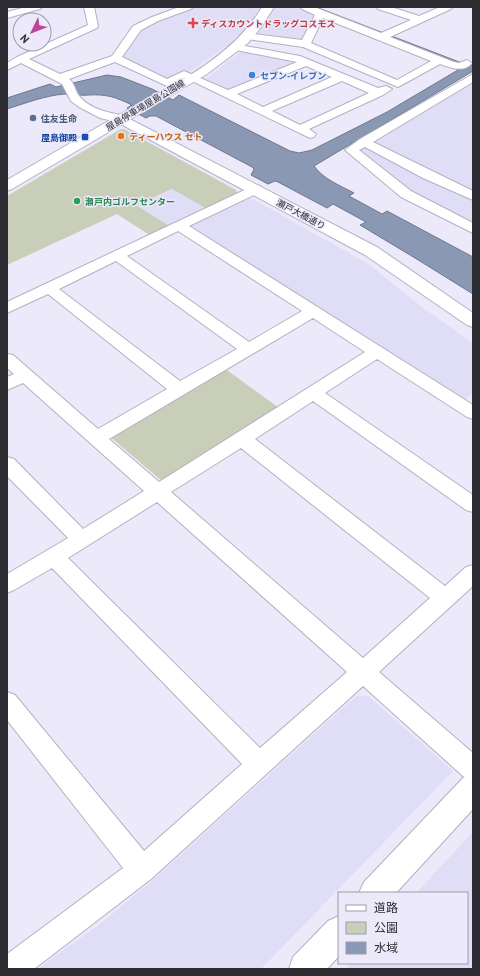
<svg xmlns="http://www.w3.org/2000/svg" width="480" height="976" font-family="'PT Sans','Noto Sans JP',sans-serif">
	<style>
		.built { fill: #e0def6 }
		.green { fill: #c9ceb9 }
		.water { fill: #8a98b4; stroke: #6e788d }
		.lines { fill: none; stroke-linecap: round; stroke-linejoin: round }
		.minor-casing { stroke: #b3b1c1; stroke-width: 2 }
		.tertiary-casing { stroke: #b3b1c1; stroke-width: 2 }
		.secondary-casing { stroke: #b3b1c1; stroke-width: 2 }
		.minor { fill: #fff; fill-rule: evenodd }
		.tertiary { fill: #fff; fill-rule: evenodd }
		.secondary { fill: #fff; fill-rule: evenodd }
		.health-dot { fill: #e0444e; stroke: #ebe9fa; stroke-width: 1.5 }
		.shop-dot { fill: #3f7fe0; stroke: #ebe9fa; stroke-width: 1.5 }
		.service-dot { fill: #5c6f8a; stroke: #ebe9fa; stroke-width: 1.5 }
		.food-dot { fill: #e8710a; stroke: #ebe9fa; stroke-width: 1.5 }
		.transit-dot { fill: #1a4fb4; stroke: #ebe9fa; stroke-width: 1.5 }
		.leisure-dot { fill: #2e9e5b; stroke: #ebe9fa; stroke-width: 1.5 }
		.labels { text-anchor: middle; dominant-baseline: central; stroke-width: 3; stroke-linejoin: round; paint-order: stroke }
		.far-health-label { font-size: 9px; font-weight: bold; fill: #be3a42; stroke: #ebe9fa; text-anchor: start }
		.far-shop-label { font-size: 9px; font-weight: bold; fill: #366cbe; stroke: #ebe9fa; text-anchor: start }
		.far-street-label { font-size: 9px; fill: #2d2c33; stroke: #ebe9fa }
		.far-service-label { font-size: 9px; font-weight: bold; fill: #4e5e75; stroke: #ebe9fa; text-anchor: start }
		.far-food-label { font-size: 9px; font-weight: bold; fill: #c56008; stroke: #ebe9fa; text-anchor: start }
		.far-transit-label { font-size: 9px; font-weight: bold; fill: #164399; stroke: #ebe9fa; text-anchor: end }
		.far-leisure-label { font-size: 9px; font-weight: bold; fill: #27864d; stroke: #ebe9fa; text-anchor: start }
	</style>
	<rect width="100%" height="100%" fill="#ebe9fa"/>
	<path class="built" d="M191 7H260L249 25 228 45 187 74 171 80 149 69 145 70 119 57 139 28Z
		M275 7H300L319 14 305 41 257 35 265 25Z
		M244 49 293 58 299 63 229 90H224L204 80Z
		M473 80V222L471 223 410 192 358 150Z
		M173 189 207 209 171 227 136 205Z
		M246 198 253 199 370 265 419 305 473 343V393L465 399 459 398 191 228V225Z
		M356 696H368L453 771 261 969H37L100 924 154 879Z
		M473 832V969H346L351 963H467V893H416Z"/>
	<path class="green" d="M121 129H124L236 190 237 194 207 209 172 189 136 205 171 227 151 236 117 214 7 265V196Z
		M224 368 279 408 163 482 108 435Z"/>
	<path class="water" d="M309 7H316L467 65 473 64V71L314 166C323 179 341 186 354 193L349 196 382 214 387 211 473 257V294L415 258 360 225 366 222 333 204 327 208 278 182 275 181 268 184 251 175 254 169 252 167 156 116H150L146 118 127 108 132 105C115 97 107 94 88 95 81 96 72 94 64 94 44 96 26 103 7 109V98L50 84 56 87 107 75 121 77 152 89 173 100 179 95 290 151 299 153 312 150 387 112 463 67Z"/>
	<g class="lines">
		<defs>
			<path id="minor" d="M26 7H42L40 9 7 18V12Z
				M84 7H94L98 26 97 28 29 59 60 74 112 56 133 26 152 17 179 7H193L191 9 158 21 141 30 122 57 167 79 184 71 228 90 297 62 236 50 235 48 240 45 300 56 378 88 386 86 392 89 383 95 309 129 316 134 314 137 310 138 188 79 185 78 167 86 115 62 69 79C75 83 75 92 80 97 91 110 111 113 126 116L128 119 126 122 122 123 100 118 79 107 71 101 62 84 21 63 7 70V63L17 57 88 25ZM306 66 332 77 263 107 237 94ZM342 81 369 93 300 125 272 111Z
				M300 7H314L381 33 411 20 378 9 376 7H391L419 16 440 7H453L451 9 390 37 454 62 459 63 467 60 472 63C464 73 451 68 440 64L398 87 303 47 247 39 242 36 247 33 302 40 315 15 302 9ZM323 18 431 61 397 80 311 43Z
				M473 74V82L373 142 473 191V200L423 178 365 147 359 150 411 191 473 223V233L401 197 345 150 360 139Z
				M255 185 260 186 262 189 260 192 189 226 473 405V419L467 417 377 359 325 393 473 495V512L466 510 313 401 255 439 445 586 466 567 473 565V586L379 672 473 753V781L464 777 363 686 151 879 34 969H7V954L123 868 7 720V692L15 695 144 851 242 764 52 568 14 590 7 593V574L68 538 7 476V457L14 459 83 529 144 491 23 383 7 390V377L14 374 7 368V354L13 355 98 429 167 389 48 294 7 313V302ZM178 231 302 311 249 342 127 256ZM116 261 237 349 180 381 59 289ZM313 318 365 352 159 482 109 439ZM241 448 430 598 363 658 171 492ZM157 502 347 672 260 748 68 558Z"/>
			<path id="tertiary" d="M122 115 377 247 473 313V327L467 325 365 255 117 122 115 119 117 116Z
				M473 774V809L396 893H359L364 882 463 778Z
				M339 916V956L327 969H289L293 957 328 921Z"/>
			<path id="secondary" d="M262 7H274L262 26 248 43 207 74 12 189 7 191V180C43 159 79 138 115 117 167 88 231 60 262 7Z"/>
		</defs>
		<use href="#minor" class="minor-casing"/>
		<use href="#tertiary" class="tertiary-casing"/>
		<use href="#secondary" class="secondary-casing"/>
		<use href="#minor" class="minor"/>
		<use href="#tertiary" class="tertiary"/>
		<use href="#secondary" class="secondary"/>
	</g>
	<path class="health-dot" d="M191 17h4v4h4v4h-4v4h-4v-4h-4v-4h4z"/>
	<circle class="shop-dot" cx="252" cy="75" r="4"/>
	<circle class="service-dot" cx="33" cy="118" r="4"/>
	<circle class="food-dot" cx="121" cy="136" r="4"/>
	<rect class="transit-dot" x="81" y="133" width="8" height="8" rx="2"/>
	<circle class="leisure-dot" cx="77" cy="201" r="4"/>
	<g class="labels">
		<g class="far-health-label">
			<text x="201" y="23">ディスカウントドラッグコスモス</text>
		</g>
		<g class="far-shop-label">
			<text x="260" y="75">セブン-イレブン</text>
		</g>
		<g class="far-street-label">
			<text transform="translate(145 105) rotate(-31)">屋島停車場屋島公園線</text>
			<text transform="translate(301 214) rotate(28)">瀬戸大橋通り</text>
		</g>
		<g class="far-service-label">
			<text x="41" y="118">住友生命</text>
		</g>
		<g class="far-food-label">
			<text x="129" y="136">ティーハウス セト</text>
		</g>
		<g class="far-transit-label">
			<text x="77" y="137">屋島御殿</text>
		</g>
		<g class="far-leisure-label">
			<text x="85" y="201">瀬戸内ゴルフセンター</text>
		</g>
	</g>
	<rect width="480" height="976" fill="none" stroke="#2d2c33" stroke-width="16"/>
	<rect x="338" y="892" width="130" height="72" fill="#ebe9fa" stroke="#9f9daa"/>
	<rect x="346" y="905" width="20" height="6" fill="#ffffff" stroke="#9f9daa"/>
	<text x="374" y="912" font-size="12" fill="#2d2c33">道路</text>
	<rect x="346" y="922" width="20" height="12" fill="#c9ceb9" stroke="#9f9daa"/>
	<text x="374" y="932" font-size="12" fill="#2d2c33">公園</text>
	<rect x="346" y="942" width="20" height="12" fill="#8a98b4" stroke="#9f9daa"/>
	<text x="374" y="952" font-size="12" fill="#2d2c33">水域</text>
	<g transform="translate(32 32) rotate(227)"><circle r="19" fill="#ebe9fa" stroke="#9f9daa"/>
	<path d="M0-3L7 15L0 10L-7 15Z" fill="#bd4599"/>
	<text y="-6" font-size="11" font-weight="bold" text-anchor="middle" fill="#2d2c33">N</text>
	</g>
</svg>
